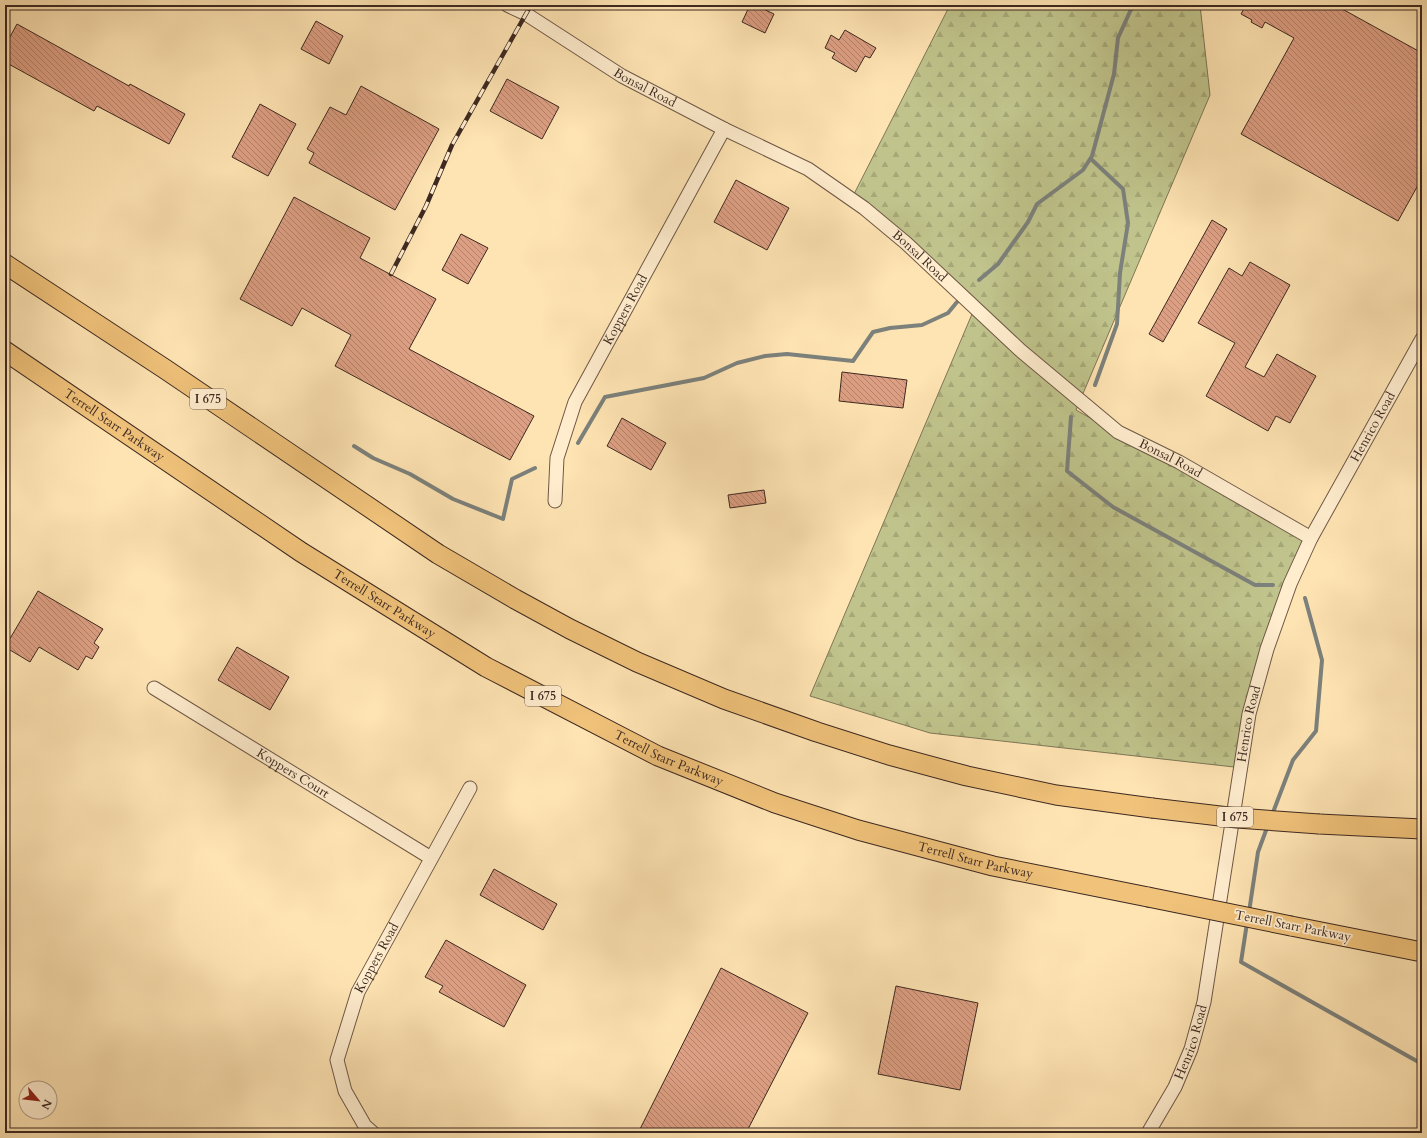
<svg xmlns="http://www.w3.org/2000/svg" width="1427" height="1138" font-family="Cardo,serif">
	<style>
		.forest { fill: url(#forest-firs); stroke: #7e7656 }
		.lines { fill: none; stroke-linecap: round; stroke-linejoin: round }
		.stream { stroke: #7c817c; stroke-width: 4 }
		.building { fill: url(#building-back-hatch); stroke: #3d2921 }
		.minor-casing { stroke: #6e5846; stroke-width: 15 }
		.highway-casing { stroke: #3d2921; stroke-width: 21 }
		.minor { stroke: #ffedce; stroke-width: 13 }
		.highway { stroke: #f0c27a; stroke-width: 19 }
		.rail-casing { stroke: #3d2921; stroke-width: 4.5 }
		.rail { stroke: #ffedce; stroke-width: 3; stroke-dasharray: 9; stroke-linecap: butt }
		.highway-bridge-casing { stroke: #3d2921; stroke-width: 21; stroke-linecap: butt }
		.highway-bridge { stroke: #f0c27a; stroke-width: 19 }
		.labels { text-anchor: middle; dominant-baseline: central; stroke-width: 3.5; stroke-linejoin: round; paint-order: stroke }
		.shield { fill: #ffedce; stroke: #776455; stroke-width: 1 }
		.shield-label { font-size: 12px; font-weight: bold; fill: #3d2921 }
		.street-label { font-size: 13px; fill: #3d2921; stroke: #ffedce }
	</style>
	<defs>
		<pattern id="forest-firs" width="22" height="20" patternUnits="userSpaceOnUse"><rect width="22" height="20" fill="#c0c48c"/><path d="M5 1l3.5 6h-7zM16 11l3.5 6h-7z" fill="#a6a878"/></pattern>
		<pattern id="building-back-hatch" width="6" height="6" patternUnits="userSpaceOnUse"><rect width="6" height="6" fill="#dd9f83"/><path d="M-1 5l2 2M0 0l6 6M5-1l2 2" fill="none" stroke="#b4826b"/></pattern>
	</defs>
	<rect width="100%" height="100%" fill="#ffe4b3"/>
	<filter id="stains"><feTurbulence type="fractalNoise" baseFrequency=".005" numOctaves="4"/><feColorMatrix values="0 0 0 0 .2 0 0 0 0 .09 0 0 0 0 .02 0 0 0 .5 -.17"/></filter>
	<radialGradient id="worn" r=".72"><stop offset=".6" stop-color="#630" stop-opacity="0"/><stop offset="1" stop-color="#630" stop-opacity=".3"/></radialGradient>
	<path class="forest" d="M950 5H1200L1210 95 1076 410 1310 542 1269 635 1243 768 930 733 810 696 975 307 854 194Z"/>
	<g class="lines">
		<path class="stream" d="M1091 159 1123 189 1128 223 1120 273 1117 324 1095 385
			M979 280 998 264 1028 222 1037 204 1083 170 1092 156 1114 74 1118 38 1133 5
			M1071 417 1067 471 1113 507 1255 585H1273
			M578 443 605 397 704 378 737 363 765 356 787 354 853 361 873 332 890 328 922 325 948 313 957 302
			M354 446 373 458 410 474 453 499 503 519 512 479 535 468
			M1272 815 1293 760 1316 731 1322 660 1305 598
			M1249 912 1258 852 1268 825
			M1247 923 1241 962 1422 1064"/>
	</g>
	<path class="building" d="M750 5H755L774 14 765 33 742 22Z
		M1246 5H1335L1422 53V178L1398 221 1241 134 1294 38 1265 22 1262 28 1251 22 1252 20 1241 14Z
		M316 21 343 36 329 64 301 49Z
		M17 24 129 86 130 84 185 114 169 144 97 106 94 111 5 62V46Z
		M845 30 876 48 870 58 865 56 856 72 832 58 835 53 825 48 831 35 839 40Z
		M507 79 559 107 542 139 490 111Z
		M361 86 439 129 395 210 309 163 314 153 307 149 330 107 346 115Z
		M260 104 296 124 268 176 232 157Z
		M736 180 789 208 767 250 714 222Z
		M294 197 370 238 360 258 436 299 409 349 534 416 510 460 335 366 351 335 302 308 292 326 240 299Z
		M1212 220 1227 229 1163 342 1149 334Z
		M461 234 488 248 468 284 442 270Z
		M1250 262 1290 285 1245 367 1264 377 1277 354 1316 376 1290 423 1276 416 1268 431 1206 396 1235 343 1198 323 1229 268 1242 276Z
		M842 372 907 380 903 408 839 401Z
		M622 418 666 443 651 470 607 446Z
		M764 490 766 503 730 508 728 495Z
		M38 591 103 629 94 643 99 647 92 659 86 656 78 670 39 647 30 662 5 647Z
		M237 647 289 677 270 710 218 680Z
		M494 869 557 904 543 930 480 895Z
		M446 940 526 985 504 1027 439 992 443 986 425 977Z
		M721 968 808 1013 746 1133H638Z
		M896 986 978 1003 960 1090 878 1074Z"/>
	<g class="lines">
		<defs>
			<g id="minor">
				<path id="s1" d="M507 5 526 14 622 76 724 129 808 169 864 208 906 243 1020 350 1118 432 1179 462 1311 538"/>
				<path id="s2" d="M555 501 557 458 575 402 724 129"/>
				<path id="s3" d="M154 688 431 858"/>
				<path id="s4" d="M373 1133 365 1126 345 1091 337 1060 358 992 470 788"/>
				<path id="s5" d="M1148 1133 1175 1087 1191 1049 1204 1002 1249 714 1267 649 1290 584 1311 538 1422 339"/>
			</g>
			<g id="highway">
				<path d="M5 264 165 369 438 554 515 599 570 629 637 662 724 699 817 732 889 755 967 776 1056 795 1152 808"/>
				<path id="s6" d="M5 351 301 552 486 667 658 756 775 803 858 830 993 866 1148 897"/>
				<path d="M1319 824 1422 829"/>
				<path d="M1291 926 1422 952"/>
			</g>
		</defs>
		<use href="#minor" class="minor-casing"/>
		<use href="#highway" class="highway-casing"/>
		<use href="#minor" class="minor"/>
		<use href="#highway" class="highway"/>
		<defs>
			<path id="rail" d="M391 274 426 206 452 145 531 5"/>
		</defs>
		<use href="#rail" class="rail-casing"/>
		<use href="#rail" class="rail"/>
		<defs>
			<path id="highway-bridge" d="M1152 808 1237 818 1319 824
				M1148 897 1291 926"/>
		</defs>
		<use href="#highway-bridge" class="highway-bridge-casing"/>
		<use href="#highway-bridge" class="highway-bridge"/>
	</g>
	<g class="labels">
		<g class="shield">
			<rect x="190" y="389" width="36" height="20" rx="3"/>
			<rect x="525" y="686" width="36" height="20" rx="3"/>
			<rect x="1217" y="807" width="36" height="20" rx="3"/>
		</g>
		<g class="shield-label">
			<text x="208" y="399">I 675</text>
			<text x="543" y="696">I 675</text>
			<text x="1235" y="817">I 675</text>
		</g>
		<g class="street-label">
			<text stroke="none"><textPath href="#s1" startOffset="161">Bonsal Road</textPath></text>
			<text stroke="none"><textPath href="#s1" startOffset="485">Bonsal Road</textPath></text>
			<text stroke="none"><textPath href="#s2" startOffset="207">Koppers Road</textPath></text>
			<text stroke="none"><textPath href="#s6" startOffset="132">Terrell Starr Parkway</textPath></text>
			<text stroke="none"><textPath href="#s5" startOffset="749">Henrico Road</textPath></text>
			<text stroke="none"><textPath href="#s1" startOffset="809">Bonsal Road</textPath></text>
			<text stroke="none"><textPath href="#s6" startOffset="456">Terrell Starr Parkway</textPath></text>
			<text stroke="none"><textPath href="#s5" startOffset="425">Henrico Road</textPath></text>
			<text stroke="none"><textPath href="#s6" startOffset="780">Terrell Starr Parkway</textPath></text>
			<text stroke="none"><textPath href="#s3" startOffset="163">Koppers Court</textPath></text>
			<text stroke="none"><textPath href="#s6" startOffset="1104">Terrell Starr Parkway</textPath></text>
			<text transform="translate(1293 926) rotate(11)">Terrell Starr Parkway</text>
			<text stroke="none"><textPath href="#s4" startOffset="193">Koppers Road</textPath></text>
			<text stroke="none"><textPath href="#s5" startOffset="101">Henrico Road</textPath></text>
		</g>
	</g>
	<rect width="1427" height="1138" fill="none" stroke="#ffe4b3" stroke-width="20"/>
	<rect x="6" y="6" width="1415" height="1126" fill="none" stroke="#3d2921" stroke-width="2"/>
	<rect x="10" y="10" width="1407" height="1118" fill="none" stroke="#3d2921"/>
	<g transform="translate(38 1100) rotate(118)"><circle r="19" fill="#ffedce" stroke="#b19f89"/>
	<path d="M0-3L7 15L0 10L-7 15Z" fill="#8f2418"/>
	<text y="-6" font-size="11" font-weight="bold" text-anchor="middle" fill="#3d2921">N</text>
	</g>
	<rect width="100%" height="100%" filter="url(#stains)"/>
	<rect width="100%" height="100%" fill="url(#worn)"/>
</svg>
